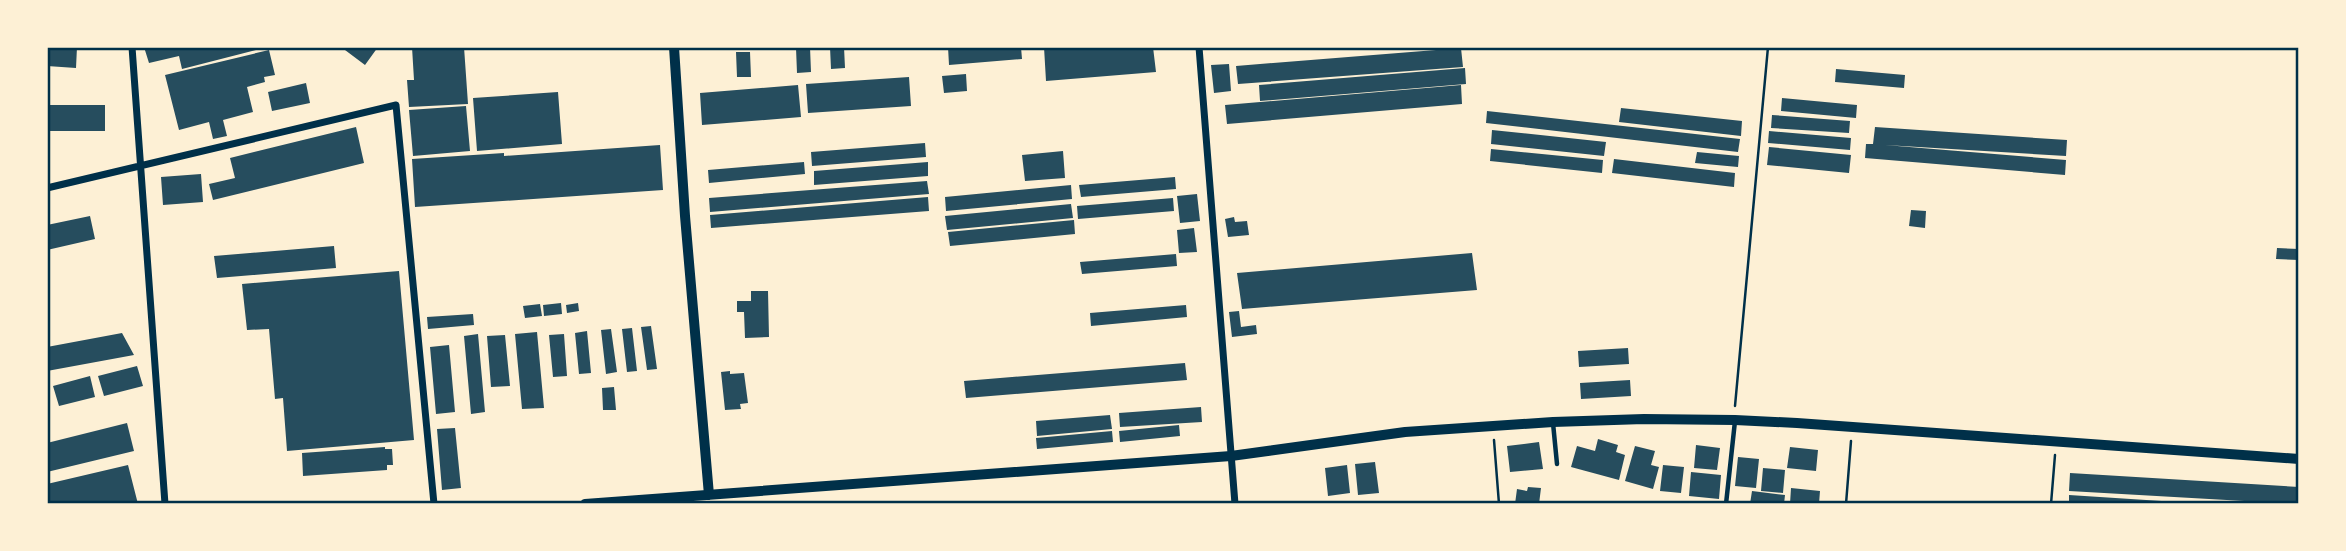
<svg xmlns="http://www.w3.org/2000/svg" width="2346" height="551" font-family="'Open Sans',sans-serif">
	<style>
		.building { fill: #264d5e }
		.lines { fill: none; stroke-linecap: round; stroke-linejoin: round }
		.path { stroke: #003049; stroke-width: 2.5 }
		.service { stroke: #003049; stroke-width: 4.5 }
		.minor { stroke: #003049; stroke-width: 7 }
		.tertiary { stroke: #003049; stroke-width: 10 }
		.neatline { fill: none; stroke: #003049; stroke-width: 2.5 }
	</style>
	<rect width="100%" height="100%" fill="#fdf0d5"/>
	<path class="building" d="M47 47H77L76 68 47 66Z
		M144 47H263L264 48 182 69 179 56 149 63Z
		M341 47H378L365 65Z
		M412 47H464L468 104 409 107 407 80H414Z
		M810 47 811 72 797 73 796 48Z
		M830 47H844L845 68 831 69Z
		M948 47H1021L1022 59 949 65Z
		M1044 47H1153L1156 72 1046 81Z
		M1461 48 1463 67 1238 84 1236 66Z
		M269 50 275 75 264 77 265 82 247 87 253 112 223 120 227 136 213 139 209 122 179 130 165 75Z
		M736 52H750L751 77H737Z
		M1229 64 1231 91 1214 93 1211 65Z
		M1465 68 1466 84 1260 101 1259 85Z
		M1836 69 1905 75 1904 88 1835 82Z
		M966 74 967 91 944 93 942 76Z
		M909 77 911 106 808 113 806 84Z
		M306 83 310 103 272 111 268 92Z
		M798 85 801 117 702 125 700 93Z
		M1461 85 1462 104 1227 124 1225 105Z
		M558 92 562 144 477 151 473 98Z
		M1782 98 1857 105 1856 118 1781 111Z
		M47 105H105V131H47Z
		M466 106 470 151 413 156 409 110Z
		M1621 108 1742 121 1741 136 1619 122Z
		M1487 111 1740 139 1738 152 1486 123Z
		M1772 115 1850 121 1849 133 1771 128Z
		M356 127 364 163 213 200 209 184 235 178 230 158Z
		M1875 127 2067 140 2066 156 1885 145 2066 160 2065 175 1865 158 1866 144H1873Z
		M1492 130 1606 142 1604 156 1491 144Z
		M1769 131 1851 138 1850 150 1768 143Z
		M925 143 926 157 812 166 811 152Z
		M660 145 663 190 415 207 412 159 504 153V156Z
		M1769 147 1851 155 1849 173 1767 165Z
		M1491 149 1603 160 1602 173 1490 161Z
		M1063 151 1065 178 1025 181 1022 155Z
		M1697 152 1739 156 1738 167 1695 163Z
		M1614 159 1735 173 1734 187 1612 173Z
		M804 162 805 174 709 183 708 170Z
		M928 162V176L814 185V171Z
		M201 174 203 202 163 205 161 177Z
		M1175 177 1176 189 1081 197 1079 185Z
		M927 181 929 194 710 212 709 198Z
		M1071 185 1072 199 946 211 945 197Z
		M1197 194 1200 221 1180 223 1177 196Z
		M928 197 929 211 711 228 710 215Z
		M1173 198 1174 211 1078 219 1077 206Z
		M1071 204 1073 218 947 230 945 216Z
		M1911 210 1926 211 1925 228 1909 226Z
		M90 216 95 239 47 250V225Z
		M1234 217 1235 222 1247 221 1249 235 1228 237 1225 219Z
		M1074 220 1075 234 950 246 948 232Z
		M1194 228 1197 252 1179 253 1177 230Z
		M334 246 336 268 217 278 214 256Z
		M2277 248 2299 249V260L2276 259Z
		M1472 253 1477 290 1242 309 1237 273Z
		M1176 254 1177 266 1082 274 1080 262Z
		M399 271 414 440 287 451 283 398 275 399 269 329 247 330 242 284Z
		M751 291H768L769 337 745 338 744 312H737V301H751Z
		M561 303 562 314 544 316 543 305Z
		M578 303 579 311 567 313 566 305Z
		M540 304 542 316 525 318 523 306Z
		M1186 305 1187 317 1091 326 1090 313Z
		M1239 311 1241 327 1256 325 1257 334 1232 337 1229 312Z
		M473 314 474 325 428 329 427 317Z
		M651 326 657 369 647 370 641 327Z
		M632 328 637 371 627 372 622 329Z
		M611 329 617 372 606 374 601 330Z
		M587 331 591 373 579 374 575 333Z
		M537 332 544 408 522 409 515 334Z
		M122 333 134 355 47 371V347Z
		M478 334 485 412 471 414 464 336Z
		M564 334 567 376 553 377 549 335Z
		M505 335 510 386 491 387 487 336Z
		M449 345 455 412 436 414 430 347Z
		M1628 348 1629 364 1579 367 1578 351Z
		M1185 363 1187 380 966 398 964 381Z
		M137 366 143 386 104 396 98 376Z
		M730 371V374L744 373 748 403 740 404 741 409 725 410 721 372Z
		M90 376 95 397 59 406 53 386Z
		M1630 380 1631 396 1581 399 1580 383Z
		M614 387 616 410H603L602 388Z
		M1201 407 1202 422 1120 427 1119 413Z
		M1110 415 1112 429 1037 436 1036 421Z
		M127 423 134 451 47 472V443Z
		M1179 425 1180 436 1120 442 1119 431Z
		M455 428 461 488 442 490 437 429Z
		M1112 431 1113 442 1037 449 1036 438Z
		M1598 439 1618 445 1616 452 1625 455 1619 480 1571 467 1577 446 1595 451Z
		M1539 442 1543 469 1510 472 1507 446Z
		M1696 445 1720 448 1717 470 1694 468Z
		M1635 446 1655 451 1651 465 1659 467 1653 489 1625 481Z
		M385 447V449H392L393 465H387V470L303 476 302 453Z
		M1790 447 1818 450 1816 471 1787 468Z
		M1738 457 1759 459 1756 488 1735 486Z
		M1375 462 1379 493 1358 495 1355 464Z
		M128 465 138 504H47V484Z
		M1347 465 1350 493 1328 496 1325 468Z
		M1663 465 1684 467 1681 493 1660 491Z
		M1763 468 1785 470 1783 493 1761 491Z
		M1691 472 1721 475 1719 499 1689 496Z
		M2070 473 2299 487V504L2069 491Z
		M1528 487 1541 488 1539 504H1515L1517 489 1527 491Z
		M1791 488 1820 491 1819 504H1790Z
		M1752 491 1785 495 1784 504H1750Z
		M2069 495 2177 502V504H2069Z"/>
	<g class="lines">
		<path class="path" d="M1735 406 1768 47
			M1494 440 1499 504
			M1846 504 1851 441
			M2051 504 2055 455"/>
		<path class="service" d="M1553 423 1557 464
			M1726 504 1735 421"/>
		<path class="minor" d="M132 47 165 504
			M1199 47 1235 504
			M47 188 396 105 434 504"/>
		<path class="tertiary" d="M674 47 685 216 709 495
			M585 504 1231 456 1405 432 1553 422 1644 419 1735 420 1797 423 2299 459"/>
	</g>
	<rect width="2346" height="551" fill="none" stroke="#fdf0d5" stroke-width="98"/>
	<rect x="49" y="49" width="2248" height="453" class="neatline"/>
</svg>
